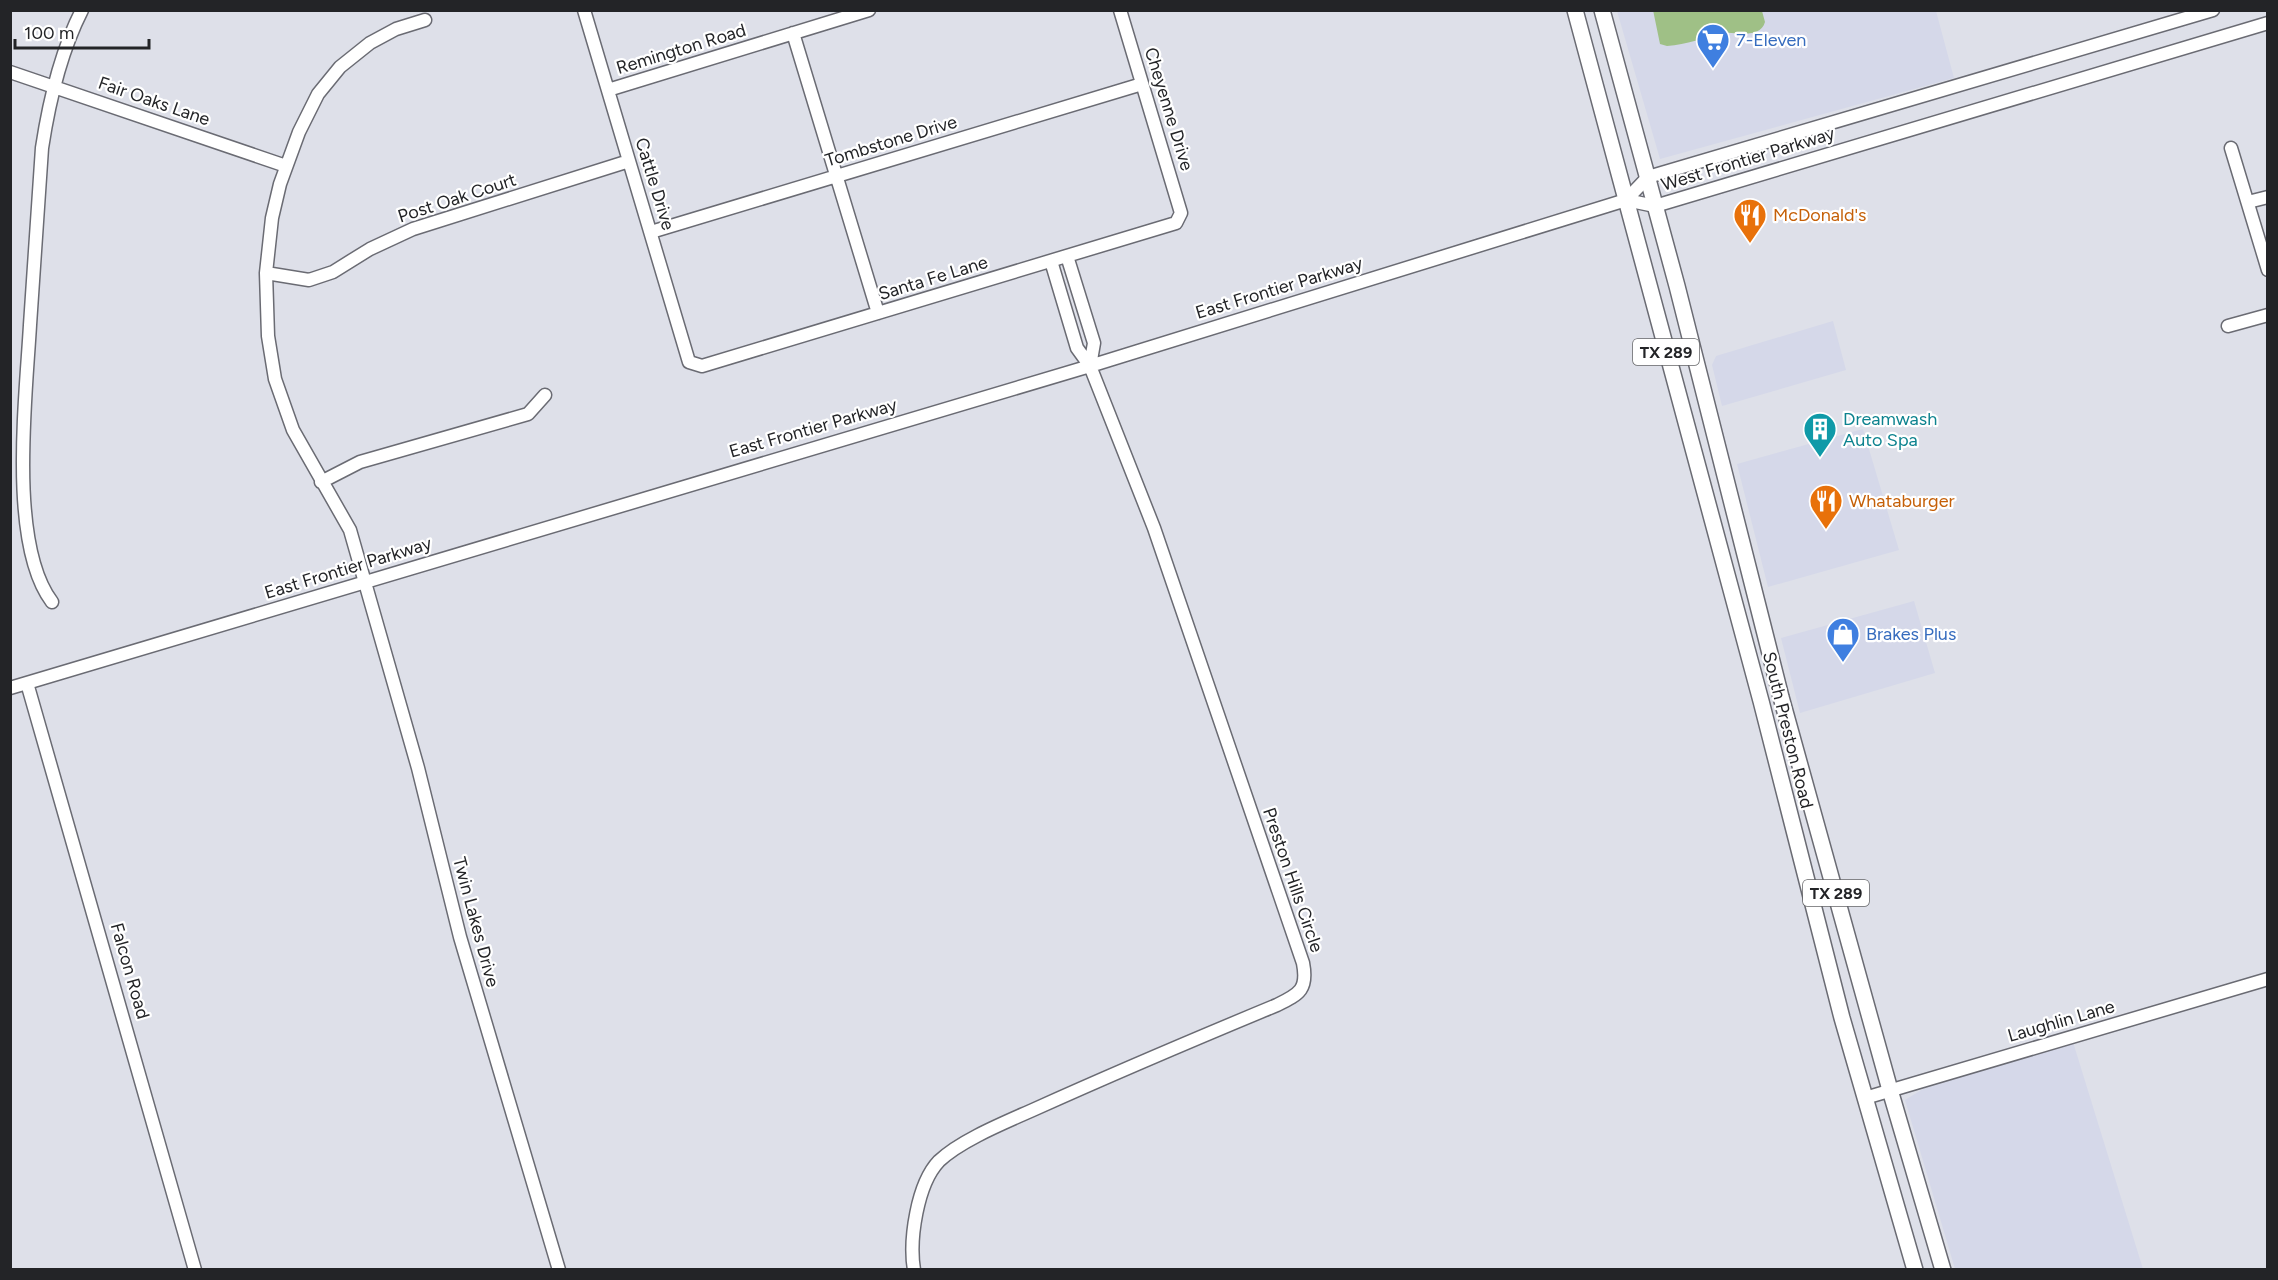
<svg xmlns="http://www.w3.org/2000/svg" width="2278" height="1280" font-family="Figtree,sans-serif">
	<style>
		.built { fill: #d5d8e9 }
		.green { fill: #9fc086 }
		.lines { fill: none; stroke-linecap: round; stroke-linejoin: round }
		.minor-casing { stroke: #6a6b73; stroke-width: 15 }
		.major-casing { stroke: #6a6b73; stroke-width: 18 }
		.minor { stroke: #fff; stroke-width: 12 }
		.major { stroke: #fff; stroke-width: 15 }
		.labels { text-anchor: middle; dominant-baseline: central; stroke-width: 4.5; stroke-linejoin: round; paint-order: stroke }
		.shield { fill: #fff; stroke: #656668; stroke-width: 1.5 }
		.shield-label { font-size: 16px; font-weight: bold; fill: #232427 }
		.shop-label { font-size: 18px; fill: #366cbe; stroke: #fff; text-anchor: start }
		.street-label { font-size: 18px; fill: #232427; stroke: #fff }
		.food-label { font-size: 18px; fill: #c56008; stroke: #fff; text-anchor: start }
		.culture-label { font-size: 18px; fill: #0d838f; stroke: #fff; text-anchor: start }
	</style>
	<rect width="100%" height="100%" fill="#dee0e9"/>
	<path class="built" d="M1617 11H1936L1954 78 1660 159Z
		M1833 321 1846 370 1722 406 1712 365 1716 356Z
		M1863 429 1899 550 1768 587 1737 464Z
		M1914 601 1935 673 1800 713 1781 638Z
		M2073 1042 2143 1269H1955L1905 1100 1923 1089Z"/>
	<path class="green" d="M1653 10 1762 11 1765 22C1760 40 1735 31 1723 33 1704 37 1687 45 1667 46L1660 44Z"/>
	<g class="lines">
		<defs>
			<path id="minor" d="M584 10 689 362 702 366 1176 223 1181 213 1120 10
				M425 20 396 29 370 43 340 67 318 94 299 132 280 184 272 218 266 273 268 336 275 379 293 430 350 530 418 768 460 937 559 1270
				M793 33 878 313
				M10 72 286 166
				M608 90 869 10
				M2231 148 2268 270
				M1626 200 1648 177 2213 10
				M2248 202 2268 197
				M651 232 1142 84
				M1067 256 1094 343 1090 366
				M266 273 309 280 333 272 370 249 413 229 629 161
				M2228 326 2268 315
				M321 482 360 462 528 414 545 395
				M52 602C8 544 26 397 30 325 34 266 38 207 42 148 49 102 61 51 82 10
				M27 683 195 1270
				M10 688 1090 366 1626 200 1655 206 2268 23
				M1865 1098 2268 979
				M914 1270C909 1240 917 1184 939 1161 961 1140 1006 1122 1035 1109 1115 1073 1195 1039 1277 1005 1300 994 1308 989 1303 963L1154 528 1090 366 1077 348 1051 261"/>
			<path id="major" d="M1575 10 1761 701 1842 1018 1915 1270
				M1602 10 1677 286 1781 697 1890 1090 1943 1270"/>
		</defs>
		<use href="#minor" class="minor-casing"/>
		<use href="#major" class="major-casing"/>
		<use href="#minor" class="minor"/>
		<use href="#major" class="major"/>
	</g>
	<defs>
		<symbol id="supermarket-pin" viewBox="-11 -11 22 30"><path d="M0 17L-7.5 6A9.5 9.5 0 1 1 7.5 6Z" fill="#3f7fe0" stroke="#fff"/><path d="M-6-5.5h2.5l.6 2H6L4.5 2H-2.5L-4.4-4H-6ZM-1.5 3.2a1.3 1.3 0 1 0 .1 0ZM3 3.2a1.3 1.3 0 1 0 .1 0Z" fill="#fff"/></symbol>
		<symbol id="restaurant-pin" viewBox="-11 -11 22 30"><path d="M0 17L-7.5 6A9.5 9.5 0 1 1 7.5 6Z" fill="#e8710a" stroke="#fff"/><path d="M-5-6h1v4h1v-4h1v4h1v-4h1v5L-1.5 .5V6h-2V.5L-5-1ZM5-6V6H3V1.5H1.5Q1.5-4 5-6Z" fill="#fff"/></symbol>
		<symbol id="building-pin" viewBox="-11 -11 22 30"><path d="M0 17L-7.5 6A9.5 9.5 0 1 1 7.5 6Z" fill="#0f9aa8" stroke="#fff"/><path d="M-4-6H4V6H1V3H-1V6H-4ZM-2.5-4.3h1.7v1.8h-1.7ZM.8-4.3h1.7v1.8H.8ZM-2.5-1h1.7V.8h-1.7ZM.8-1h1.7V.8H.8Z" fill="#fff"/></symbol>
		<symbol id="shop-pin" viewBox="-11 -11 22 30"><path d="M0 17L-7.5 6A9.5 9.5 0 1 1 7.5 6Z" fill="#3f7fe0" stroke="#fff"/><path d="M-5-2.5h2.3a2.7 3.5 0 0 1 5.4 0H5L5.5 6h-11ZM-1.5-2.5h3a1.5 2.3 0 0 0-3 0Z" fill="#fff"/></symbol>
	</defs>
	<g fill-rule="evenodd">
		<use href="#supermarket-pin" x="1694" y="21" width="38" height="52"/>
		<use href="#restaurant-pin" x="1731" y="196" width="38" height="52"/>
		<use href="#building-pin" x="1801" y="410" width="38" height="52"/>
		<use href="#restaurant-pin" x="1807" y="482" width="38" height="52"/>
		<use href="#shop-pin" x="1824" y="615" width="38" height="52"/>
	</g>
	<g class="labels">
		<g class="shield">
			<rect x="1633" y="339" width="66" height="26" rx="4.5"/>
			<rect x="1803" y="880" width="66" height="26" rx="4.5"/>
		</g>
		<g class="shield-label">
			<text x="1666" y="352">TX 289</text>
			<text x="1836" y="893">TX 289</text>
		</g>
		<g class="shop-label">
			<text x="1736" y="40">7-Eleven</text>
			<text x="1866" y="634">Brakes Plus</text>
		</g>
		<g class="street-label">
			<text transform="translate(681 49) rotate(-17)">Remington Road</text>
			<text transform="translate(154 101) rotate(19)">Fair Oaks Lane</text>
			<text transform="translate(1169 109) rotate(73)">Cheyenne Drive</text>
			<text transform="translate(891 141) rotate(-17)">Tombstone Drive</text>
			<text transform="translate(1748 159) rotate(-17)">West Frontier Parkway</text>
			<text transform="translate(655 184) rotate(73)">Cattle Drive</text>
			<text transform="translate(457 198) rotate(-18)">Post Oak Court</text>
			<text transform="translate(933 278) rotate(-17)">Santa Fe Lane</text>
			<text transform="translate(1279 288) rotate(-17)">East Frontier Parkway</text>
			<text transform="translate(813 428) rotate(-16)">East Frontier Parkway</text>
			<text transform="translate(348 568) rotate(-17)">East Frontier Parkway</text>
			<text transform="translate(1788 730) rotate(76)">South Preston Road</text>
			<text transform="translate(1293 880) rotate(71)">Preston Hills Circle</text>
			<text transform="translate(476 922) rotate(75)">Twin Lakes Drive</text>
			<text transform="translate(130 971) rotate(74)">Falcon Road</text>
			<text transform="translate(2061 1021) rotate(-16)">Laughlin Lane</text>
		</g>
		<g class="food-label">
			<text x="1773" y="215">McDonald's</text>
			<text x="1849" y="501">Whataburger</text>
		</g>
		<g class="culture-label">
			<text x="1843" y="419">Dreamwash<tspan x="1843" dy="21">Auto Spa</tspan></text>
		</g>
	</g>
	<rect width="2278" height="1280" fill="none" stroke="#232427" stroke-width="24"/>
	<path d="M15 39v9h134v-9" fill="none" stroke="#232427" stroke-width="3"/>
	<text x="24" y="39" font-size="18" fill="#232427" stroke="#ffffff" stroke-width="4.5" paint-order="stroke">100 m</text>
</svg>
